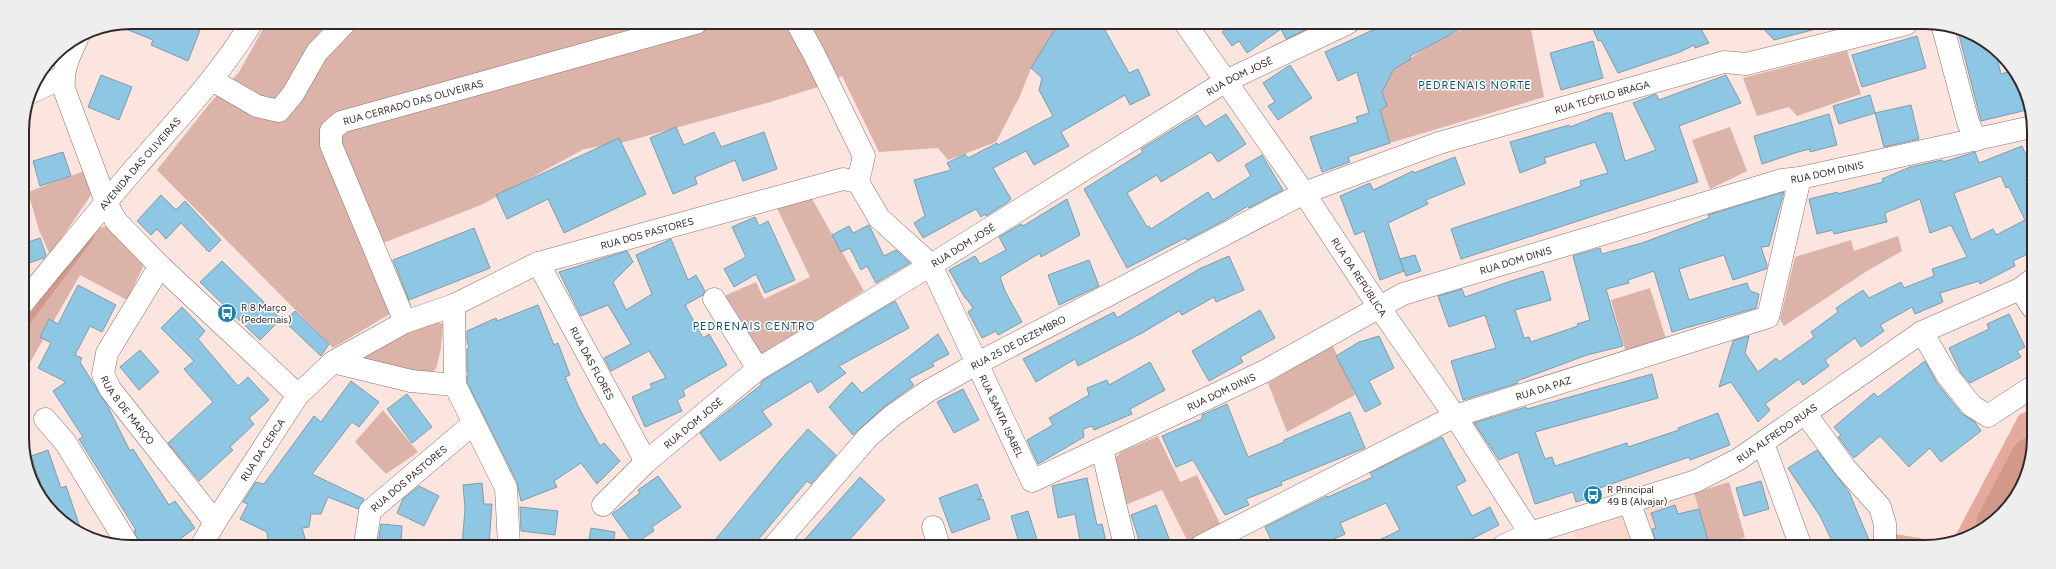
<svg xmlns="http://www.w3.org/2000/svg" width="2056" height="569" font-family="Figtree,sans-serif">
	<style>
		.built { fill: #fcd7ce }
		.green { fill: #dbb3a9 }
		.forest { fill: #e4aa9b }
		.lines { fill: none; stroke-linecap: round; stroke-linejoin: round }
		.stream { stroke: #d2998b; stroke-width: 5.5 }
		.river { stroke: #d2998b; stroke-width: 33 }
		.building { fill: #8dc7e4; stroke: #829ba8; fill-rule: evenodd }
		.minor-casing { stroke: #8b726b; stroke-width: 23 }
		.minor { stroke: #fff; stroke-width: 22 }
		.labels { text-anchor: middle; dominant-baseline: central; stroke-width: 3; stroke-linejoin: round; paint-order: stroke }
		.street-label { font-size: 10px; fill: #322825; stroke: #fff }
		.poi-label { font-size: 10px; fill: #322825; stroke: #fff; text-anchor: start }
		.neighbourhood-label { font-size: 11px; letter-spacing: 1px; fill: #0c5571; stroke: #fff }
		.rim { fill: none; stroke: #322825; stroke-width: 2 }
	</style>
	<rect width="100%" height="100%" fill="#fce5df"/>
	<path class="built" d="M1694 493 1710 547 1578 546 1573 532Z"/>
	<path class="green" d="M267 22 1060 23 1031 68 1020 96 996 142 948 160 938 148 879 152 842 76 821 86 767 103 624 142 584 149 481 205 383 243 411 305 388 315 333 348 157 170 210 103 239 72Z
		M1474 24H1530L1544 97 1390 143 1380 110 1387 106 1382 92 1394 69 1430 45Z
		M1847 51 1861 94 1797 116 1789 107 1757 116 1743 78Z
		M1730 127 1747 171 1710 189 1692 140Z
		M84 171 91 195 50 255 39 230 28 192Z
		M811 197 864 291 761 355 722 297 756 282 764 299 810 277 776 206Z
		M108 226 141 259 143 267 127 300 80 275 28 366 24 367 23 321 94 229Z
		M1898 236 1902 251 1867 271 1784 326 1780 319 1795 257 1851 240 1854 251Z
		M1650 288 1666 339 1626 353 1611 300Z
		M432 320 443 324 441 348 436 369 427 375 364 362V356L373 347Z
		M1332 344 1355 395 1287 432 1268 383Z
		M383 410 418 452 386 474 355 442Z
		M1158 436 1180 482 1197 475 1222 528 1190 546 1162 490 1123 506 1114 459 1121 452Z
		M1729 482 1745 537 1722 547H1710L1694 493Z"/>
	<path class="forest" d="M2032 409V459L2019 493 1997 520 1966 539 1952 542 2019 415Z
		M1895 534 1949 543 1932 547H1891Z"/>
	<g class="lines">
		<path class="stream" d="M23 328 92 236"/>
		<path class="river" d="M1993 522 2028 455 2032 453"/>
	</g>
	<path class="building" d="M131 22H178L200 30 188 61 151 45 153 40 116 25Z
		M1059 23H1101L1129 73 1138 69 1150 95 1130 105 1125 95 1061 132 1069 146 1034 165 1026 151 993 168 1011 199 1008 202 986 216 985 214 981 217 976 209 923 238 914 223 925 216 914 180 951 170 947 163 965 154 968 158 997 143 998 145 1053 116 1039 90 1042 78 1031 68Z
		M1235 23H1302L1305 30 1286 39 1281 29 1247 53 1239 41 1232 46 1222 32Z
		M1388 23 1470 24 1410 56 1411 59 1394 69 1382 92 1387 106 1380 110 1390 143 1348 157 1350 162 1322 172 1310 137 1358 122 1356 117 1369 113 1357 72 1338 81 1325 52Z
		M1591 24H1698L1709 43 1695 48 1694 45 1680 52 1618 73 1601 40 1598 41Z
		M1759 24H1816V29L1774 40Z
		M1958 31 1995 50 2001 74 2011 71 2031 109 1981 121Z
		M1917 36 1926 68 1862 87 1852 55Z
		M1593 41 1603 78 1561 90 1550 53Z
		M1290 65 1312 98 1278 120 1268 106 1275 102 1263 83Z
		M101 75 132 87 119 120 88 107Z
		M1726 75 1741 103 1679 126 1698 182 1461 259 1451 229 1581 186 1580 181 1608 173 1595 142 1544 158 1546 163 1520 173 1510 142 1569 125 1570 127 1606 113H1612L1625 161 1656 150 1633 103 1656 94 1659 100Z
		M1870 95 1875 113 1839 124 1833 106Z
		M1911 105 1919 139 1884 147 1875 113Z
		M1226 114 1246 144 1218 162 1211 152 1161 182 1157 175 1127 193 1147 227 1149 226 1151 229 1208 192 1213 200 1251 176 1245 165 1262 155 1283 190 1249 208 1248 206 1225 220 1187 240 1185 238 1127 268 1084 189 1143 152 1141 149 1197 115 1205 127Z
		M1829 114 1837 145 1810 152V149L1798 152 1762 164 1754 136Z
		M676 127 684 145 714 132 721 147 764 132 777 169 743 181 735 160 695 177 697 184 673 194 650 138Z
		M619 138 646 194 564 233 548 199 507 219 496 195Z
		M2022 146 2032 169V178L2024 181 2032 196V252L2013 261 2015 266 1980 284 1979 281 1940 293 1943 302 1915 314 1912 307 1880 325 1884 331 1861 347 1855 338 1825 360 1829 366 1803 385 1799 379 1765 404 1770 410 1758 422 1731 382 1719 387 1733 341 1749 336 1745 353 1758 372 1776 358 1779 362 1814 337 1811 332 1838 312 1836 308 1863 290 1869 298 1901 282 1904 288 1934 276 1932 269 1967 257 1951 225 1930 233 1920 199 1885 213 1887 222 1834 234 1833 230 1817 234 1809 199 1838 192V194L1883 182 1882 179 1910 167 1942 160 1943 162 1975 152 1979 163ZM2001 176 2006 188 2009 187 2025 220 1996 235 1993 229 1971 240 1954 193Z
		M63 152 71 176 40 186 33 161Z
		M1455 157 1465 184 1426 200 1428 204 1388 223 1404 271 1380 280 1364 231 1355 235 1340 196 1370 183 1373 190 1413 171 1414 173Z
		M1784 192 1769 246 1761 247 1767 265 1766 269 1733 280 1724 255 1679 269 1689 300 1747 283 1750 291 1759 294 1756 308 1672 332 1654 271 1628 280 1629 283 1606 289 1623 346 1587 355 1517 381 1518 383 1463 400 1451 361 1496 348 1485 315 1449 327 1438 296 1462 289 1465 297 1511 281 1543 271 1551 300 1515 310 1524 338 1529 337 1531 342 1578 326 1577 324 1590 320 1573 256 1600 248 1602 254 1642 243 1709 218 1708 215Z
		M161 195 176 210 185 201 221 240 209 252 181 223 166 239 157 229 151 235 137 221Z
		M1067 199 1080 235 1041 257 1040 253 1000 277 1005 291 1022 322 998 335 996 331 982 338 968 312 973 308 966 298H965L949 270 975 256 980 264 1006 250 999 237 1021 224 1023 226Z
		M755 217 759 226 768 221 795 280 765 293 756 274 734 287 724 269 746 257 732 227Z
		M869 225 884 256 896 250 910 263 876 283 867 266 861 270 850 248 841 252 832 235 849 226 853 233Z
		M474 228 490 268 409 300 393 260Z
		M40 238 46 255 44 258 23 265V244Z
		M671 239 688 280 696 275 705 291 703 295 685 305 703 338 709 334 727 365 683 390 685 396 677 400 682 411 645 427 632 397 652 388 650 384 666 378 649 351 611 371 604 358 631 344 608 305 581 316 559 272 627 251 633 262 613 282 626 310 652 294 636 255Z
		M1415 255 1421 271 1406 276 1400 259Z
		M1229 256 1244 290 1216 302 1214 297 1182 315 1179 311 1142 333 1078 366 1075 359 1036 382 1023 359 1114 312 1117 318 1199 269Z
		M1089 260 1099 286 1059 305 1048 275Z
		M222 261 281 319 260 340 200 282Z
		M78 285 116 305 102 332 90 326 75 355 82 358 80 362 108 407 130 451 133 449 169 505 175 501 195 528 172 545H140L134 531 136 530 79 439 83 437 53 391 66 382 38 368 51 343 40 337 49 319 58 324Z
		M895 301 909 328 839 366 846 373 818 393 811 381 762 411 772 425 720 461 700 433 761 385V383L765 379Z
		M538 305 554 345 558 343 570 375 565 377 580 410 600 446 604 443 620 461 597 484 581 463 554 481 557 487 521 501 517 482 467 382V376L469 375 467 371V349L469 347 467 342V331L496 318 497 321Z
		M182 307 205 331 198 339 238 386 248 377 269 400 249 418 254 424 230 447 233 450 199 481 168 443 213 402 184 369 194 361 161 328Z
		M1260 310 1275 338 1240 357 1243 362 1209 381 1192 351Z
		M295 311 329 344 321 356 284 321Z
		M2009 314 2025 347 2017 351 2021 357 1970 383 1961 373 1949 348 1989 329 1987 324Z
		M938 334 949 354 932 363 934 366 909 379 914 385 884 407 853 435 829 407 852 382 862 393Z
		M1379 336 1394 368 1369 381 1381 404 1365 412 1336 356 1359 342Z
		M140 350 159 372 139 390 120 367Z
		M1925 361 1937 383 1962 414 1975 422 1981 431 1941 462 1930 448 1909 467 1880 436 1854 458 1838 437 1841 435 1834 427 1874 393 1878 397Z
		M1150 362 1165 390 1130 409 1132 414 1094 430 1092 426 1083 429 1084 437 1038 464 1027 440 1053 425 1049 418 1089 395 1087 388 1107 380 1109 385Z
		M1652 374 1658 398 1535 432 1545 459 1552 457 1555 466 1627 443 1628 447 1679 430 1678 428 1718 413 1730 445 1690 460 1689 457 1591 491 1592 497 1576 502 1573 492 1535 504 1518 452 1499 460 1474 423 1526 407 1527 409Z
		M351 381 379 402 359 427 352 422 312 474 364 499 363 501 358 509 328 497 321 514H311L309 527 302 528 307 545H268L267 532 240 519 248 504 243 502 256 482 264 484 314 416 321 422Z
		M963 389 979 420 954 433 937 402Z
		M407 394 432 427 412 443 387 409Z
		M1227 404 1248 457 1284 442V440L1350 412 1365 448 1281 482 1282 485 1246 499 1249 505 1225 515 1193 460 1176 467 1162 436 1202 419V415Z
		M808 429 836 455 811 484 807 481 753 546 711 545 782 458Z
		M1442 437 1466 481 1456 486 1472 516 1490 507 1499 525 1458 546H1367L1400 530 1386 503 1340 523 1345 534 1319 546H1274L1265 527 1327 496 1328 497 1373 477 1370 473Z
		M48 450 61 488 66 486 81 530 54 515 43 494 44 493 31 456Z
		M1817 450 1849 492 1872 547H1835L1820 516 1788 468Z
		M658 476 681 507 652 527 654 531 637 542H632L612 514 640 493 638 490Z
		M860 477 885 500 844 546H799Z
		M1087 478 1097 525 1102 524 1107 546H1081L1075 514 1058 518 1052 486Z
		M1761 481 1769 509 1744 516 1736 488Z
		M482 483 484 504H492L489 545H462L465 509 463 485Z
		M977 484 982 497 977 500 983 499 990 519 952 533 939 498Z
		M419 486 439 496 424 526 397 513 403 499Z
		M1156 505 1170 541 1157 546H1141L1131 515Z
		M1675 505 1678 514 1699 509 1710 547 1657 546 1652 529 1656 528 1651 513Z
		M520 507 558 511 555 535 521 531Z
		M1028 511 1039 546H1020L1011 516Z
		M381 524 402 526 401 545H378Z
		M591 528 615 532 613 545H588Z"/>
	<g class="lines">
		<defs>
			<g id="minor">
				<path d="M797 23 814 54 864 156 858 182"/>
				<path id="s1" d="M1185 23 1304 193 1379 307 1455 416 1530 533"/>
				<path d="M1942 24 1968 122 1976 140"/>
				<path d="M77 39C69 56 62 70 64 89L106 202 116 221 160 266 298 395"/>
				<path d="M212 80 257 106 279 111 293 94 317 52 346 22"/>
				<path d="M30 93 63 77"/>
				<path id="s2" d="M538 263 646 462"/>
				<path id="s3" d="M160 266 107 353 103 374 110 389 215 522"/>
				<path d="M2020 289 2032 307"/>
				<path d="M714 299 758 369"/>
				<path id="s4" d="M23 303C61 257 98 211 136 167 177 120 220 75 252 22"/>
				<path id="s5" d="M405 322 331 145V131L341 122 696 23"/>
				<path d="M1922 332 1947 375 1972 406 1988 416 2032 387"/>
				<path d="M333 362 405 322 454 305"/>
				<path d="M1805 413 1846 469 1880 507 1885 524V547"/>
				<path d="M45 419 65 442 128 545"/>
				<path d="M1763 443 1801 547"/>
				<path d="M1102 449 1125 546"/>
				<path d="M1629 501 1645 546"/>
				<path id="s6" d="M603 505 646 462 758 369 931 265 1226 81 1348 23"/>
				<path d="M933 527 939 546"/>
				<path id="s7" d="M202 545 215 522 298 395 333 362 411 381 455 385"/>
				<path id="s8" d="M365 545 370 511 474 423"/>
				<path id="s9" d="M509 545 506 488 455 385 454 305 538 263 843 179 858 182 879 218 931 265 1032 481 1263 372 1403 294 1782 180 1800 178 2032 127"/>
				<path id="s10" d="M774 546 868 437 892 416 928 391 978 363 1304 193 1439 143 1724 62 1746 64 1906 24"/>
				<path id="s11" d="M1201 546 1455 416 1768 317 1800 178"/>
				<path id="s12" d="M1503 546 1530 533 1696 481 1739 459 1922 332 2020 289 2032 280"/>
			</g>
		</defs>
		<use href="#minor" class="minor-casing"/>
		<use href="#minor" class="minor"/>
	</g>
	<defs>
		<symbol id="bus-disc" viewBox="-11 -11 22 22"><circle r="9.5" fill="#1983ac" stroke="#fff"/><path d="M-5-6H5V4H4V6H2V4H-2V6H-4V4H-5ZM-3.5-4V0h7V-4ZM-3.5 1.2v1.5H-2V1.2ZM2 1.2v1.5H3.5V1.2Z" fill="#fff"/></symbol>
	</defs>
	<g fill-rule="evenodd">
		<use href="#bus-disc" x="216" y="302" width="22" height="22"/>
		<use href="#bus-disc" x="1582" y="484" width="22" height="22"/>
	</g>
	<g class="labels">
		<g class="street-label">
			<text stroke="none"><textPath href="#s6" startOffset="770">RUA DOM JOSÉ</textPath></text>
			<text stroke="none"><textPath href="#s10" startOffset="958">RUA TEÓFILO BRAGA</textPath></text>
			<text stroke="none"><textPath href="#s5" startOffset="294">RUA CERRADO DAS OLIVEIRAS</textPath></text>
			<text stroke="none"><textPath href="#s4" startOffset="182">AVENIDA DAS OLIVEIRAS</textPath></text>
			<text stroke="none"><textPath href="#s9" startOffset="1885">RUA DOM DINIS</textPath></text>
			<text stroke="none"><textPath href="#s9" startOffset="459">RUA DOS PASTORES</textPath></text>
			<text stroke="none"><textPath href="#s6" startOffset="446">RUA DOM JOSÉ</textPath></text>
			<text stroke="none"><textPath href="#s9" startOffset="1561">RUA DOM DINIS</textPath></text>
			<text stroke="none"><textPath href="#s1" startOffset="308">RUA DA REPÚBLICA</textPath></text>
			<text stroke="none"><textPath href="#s10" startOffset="322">RUA 25 DE DEZEMBRO</textPath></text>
			<text stroke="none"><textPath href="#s2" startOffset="114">RUA DAS FLORES</textPath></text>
			<text stroke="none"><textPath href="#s11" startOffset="378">RUA DA PAZ</textPath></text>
			<text stroke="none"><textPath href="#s9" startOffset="1237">RUA DOM DINIS</textPath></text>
			<text stroke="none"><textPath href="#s3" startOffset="167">RUA 8 DE MARÇO</textPath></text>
			<text stroke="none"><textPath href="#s9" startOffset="956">RUA SANTA ISABEL</textPath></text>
			<text stroke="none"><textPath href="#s6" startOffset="122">RUA DOM JOSÉ</textPath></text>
			<text stroke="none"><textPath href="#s12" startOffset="298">RUA ALFREDO RUAS</textPath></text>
			<text stroke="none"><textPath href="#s7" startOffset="113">RUA DA CERCA</textPath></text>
			<text stroke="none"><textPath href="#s8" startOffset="85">RUA DOS PASTORES</textPath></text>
		</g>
		<g class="poi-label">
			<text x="241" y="307">R 8 Março<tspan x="241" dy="12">(Pedernais)</tspan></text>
			<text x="1607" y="489">R Principal<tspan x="1607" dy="12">49 B (Alvajar)</tspan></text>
		</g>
		<g class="neighbourhood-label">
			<text x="1475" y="85">PEDRENAIS NORTE</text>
			<text x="754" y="326">PEDRENAIS CENTRO</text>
		</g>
	</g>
	<path d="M0 0H2056V569H0ZM131 29H1925A102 102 0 0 1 2027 131V438A102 102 0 0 1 1925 540H131A102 102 0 0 1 29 438V131A102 102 0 0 1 131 29Z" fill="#efeeee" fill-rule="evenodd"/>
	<path class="rim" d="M131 29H1925A102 102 0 0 1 2027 131V438A102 102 0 0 1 1925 540H131A102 102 0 0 1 29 438V131A102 102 0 0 1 131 29Z"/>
</svg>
